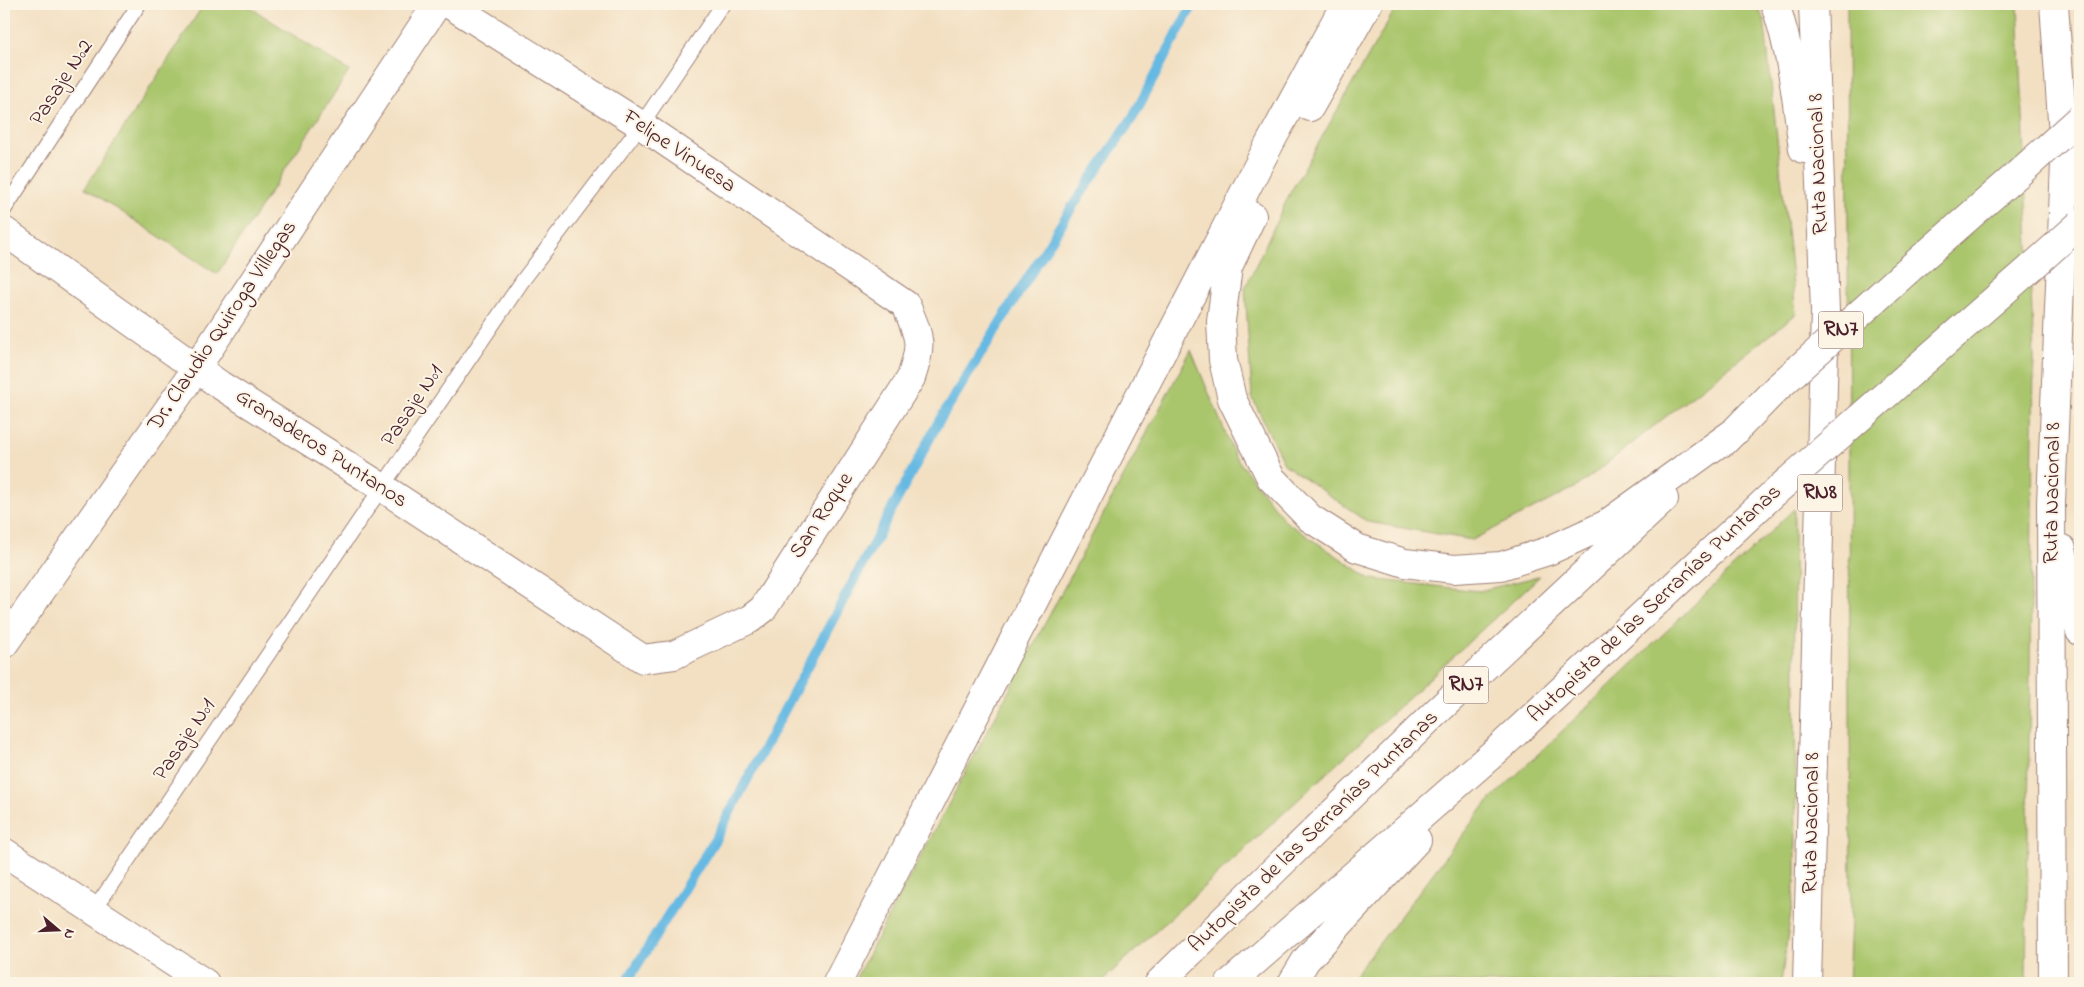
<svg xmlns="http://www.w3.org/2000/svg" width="2084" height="987" font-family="'Indie Flower',sans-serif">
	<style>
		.green { fill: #aac66d; stroke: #7a724c }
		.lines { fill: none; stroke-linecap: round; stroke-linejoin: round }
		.stream { stroke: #66b9e2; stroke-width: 10 }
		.lane-casing { stroke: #9e8077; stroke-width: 16 }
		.street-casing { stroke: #9e8077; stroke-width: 30 }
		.highway-casing { stroke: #9e8077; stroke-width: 30 }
		.lane { stroke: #fff; stroke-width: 14 }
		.street { stroke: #fff; stroke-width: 28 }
		.highway { stroke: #fff; stroke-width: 28 }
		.highway-bridge-casing { stroke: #9e8077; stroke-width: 30; stroke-linecap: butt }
		.highway-bridge { stroke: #fff; stroke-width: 28 }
		.labels { text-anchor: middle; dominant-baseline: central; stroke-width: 4; stroke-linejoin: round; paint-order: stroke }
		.shield { fill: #fcf5e5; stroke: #7f5f63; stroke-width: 1 }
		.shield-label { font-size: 21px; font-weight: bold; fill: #4a1f2b }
		.street-label { font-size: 22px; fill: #4a1f2b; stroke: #fcf5e5 }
	</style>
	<rect width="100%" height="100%" fill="#fcf5e5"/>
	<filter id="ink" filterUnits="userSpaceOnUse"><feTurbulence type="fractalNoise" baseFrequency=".02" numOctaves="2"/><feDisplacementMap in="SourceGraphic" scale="10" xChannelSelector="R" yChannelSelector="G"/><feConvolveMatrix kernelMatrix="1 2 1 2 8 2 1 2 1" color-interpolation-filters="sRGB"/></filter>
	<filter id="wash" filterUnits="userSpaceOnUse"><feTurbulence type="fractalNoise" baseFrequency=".0096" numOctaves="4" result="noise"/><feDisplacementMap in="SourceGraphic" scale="20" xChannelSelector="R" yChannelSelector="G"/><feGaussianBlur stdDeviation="1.12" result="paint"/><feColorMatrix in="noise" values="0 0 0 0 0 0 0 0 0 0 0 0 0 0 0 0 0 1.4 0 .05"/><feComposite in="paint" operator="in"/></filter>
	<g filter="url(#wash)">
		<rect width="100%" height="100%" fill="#f3e0c3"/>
		<path class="green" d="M204 4H245L349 71 217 274 85 188Z
			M1398 4H1755L1764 18 1796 314 1578 486 1472 540 1368 522 1284 464 1252 397 1245 288 1290 193Z
			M1847 4H2018L2034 357 2026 983H1848L1851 921Z
			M1191 350 1235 456 1285 521 1371 579 1479 591 1540 576 1100 983H853Z
			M1794 509 1796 875 1781 983H1349L1486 804Z"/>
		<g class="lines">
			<path class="stream" d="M626 983 716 838 939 421 1072 207 1133 117 1188 13 1195 4"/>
		</g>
	</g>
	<g filter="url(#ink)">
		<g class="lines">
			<defs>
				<path id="lane" d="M4 210 139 4
					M94 910 523 280 641 125 723 4"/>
				<path id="street" d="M4 231 220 385 383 488 643 659 674 655 750 619 763 609 911 378C923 342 920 339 906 305L641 125 449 4
					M4 644 179 394 437 4
					M4 852 205 983"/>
				<path id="highway" d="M1775 4C1791 50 1797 101 1803 149
					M1310 107 1368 4
					M1252 216 1228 267 1221 321 1223 360 1232 399 1271 478 1310 518 1357 548 1405 563 1454 569 1501 566 1548 551 1605 525 1737 430
					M1907 271 2018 174
					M1905 378 2033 266
					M1724 442 1776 389
					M2062 549 2080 631
					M837 983 1263 156 1345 4
					M1159 983 1430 718 1664 499
					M1230 983 1497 750 1773 494
					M1292 983 1306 960 1417 840
					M1807 983 1825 311 1813 4
					M2053 983 2051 503 2065 163 2054 4"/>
			</defs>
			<use href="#lane" class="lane-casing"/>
			<use href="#street" class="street-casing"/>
			<use href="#highway" class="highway-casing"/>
			<use href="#lane" class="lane"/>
			<use href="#street" class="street"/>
			<use href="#highway" class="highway"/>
			<defs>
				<path id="highway-bridge" d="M2018 174 2080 118
					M2033 266 2080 224
					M1776 389 1907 271
					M1773 494 1905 378"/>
			</defs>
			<use href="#highway-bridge" class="highway-bridge-casing"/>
			<use href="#highway-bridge" class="highway-bridge"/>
		</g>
	</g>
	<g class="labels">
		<g class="shield">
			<rect x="1818.5" y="311.5" width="45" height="37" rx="4"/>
			<rect x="1797.5" y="474.5" width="45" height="37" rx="4"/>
			<rect x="1443.5" y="666.5" width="45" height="37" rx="4"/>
		</g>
		<g class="shield-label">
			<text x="1841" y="330">RN7</text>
			<text x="1820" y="493">RN8</text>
			<text x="1466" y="685">RN7</text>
		</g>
		<g class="street-label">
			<text transform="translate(62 83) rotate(-57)">Pasaje Nº2</text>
			<text transform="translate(679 152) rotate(34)">Felipe Vinuesa</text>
			<text transform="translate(1819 164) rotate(-92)">Ruta Nacional 8</text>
			<text transform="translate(223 326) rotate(-56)">Dr. Claudio Quiroga Villegas</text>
			<text transform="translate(413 406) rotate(-56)">Pasaje Nº1</text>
			<text transform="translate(321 449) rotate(33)">Granaderos Puntanos</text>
			<text transform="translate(2053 493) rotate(-89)">Ruta Nacional 8</text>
			<text transform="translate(822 516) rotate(-57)">San Roque</text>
			<text transform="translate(1655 604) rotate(-43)">Autopista de las Serranías Puntanas</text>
			<text transform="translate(185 740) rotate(-56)">Pasaje Nº1</text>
			<text transform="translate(1812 823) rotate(-89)">Ruta Nacional 8</text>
			<text transform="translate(1314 832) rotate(-44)">Autopista de las Serranías Puntanas</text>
		</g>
	</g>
	<rect width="2084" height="987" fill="none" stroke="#fcf5e5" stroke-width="20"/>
	<g transform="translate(58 930) rotate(109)" stroke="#fcf5e5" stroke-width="4" paint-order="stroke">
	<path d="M0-4L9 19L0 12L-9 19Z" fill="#4a1f2b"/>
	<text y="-8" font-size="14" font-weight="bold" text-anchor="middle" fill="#4a1f2b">N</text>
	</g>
</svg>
